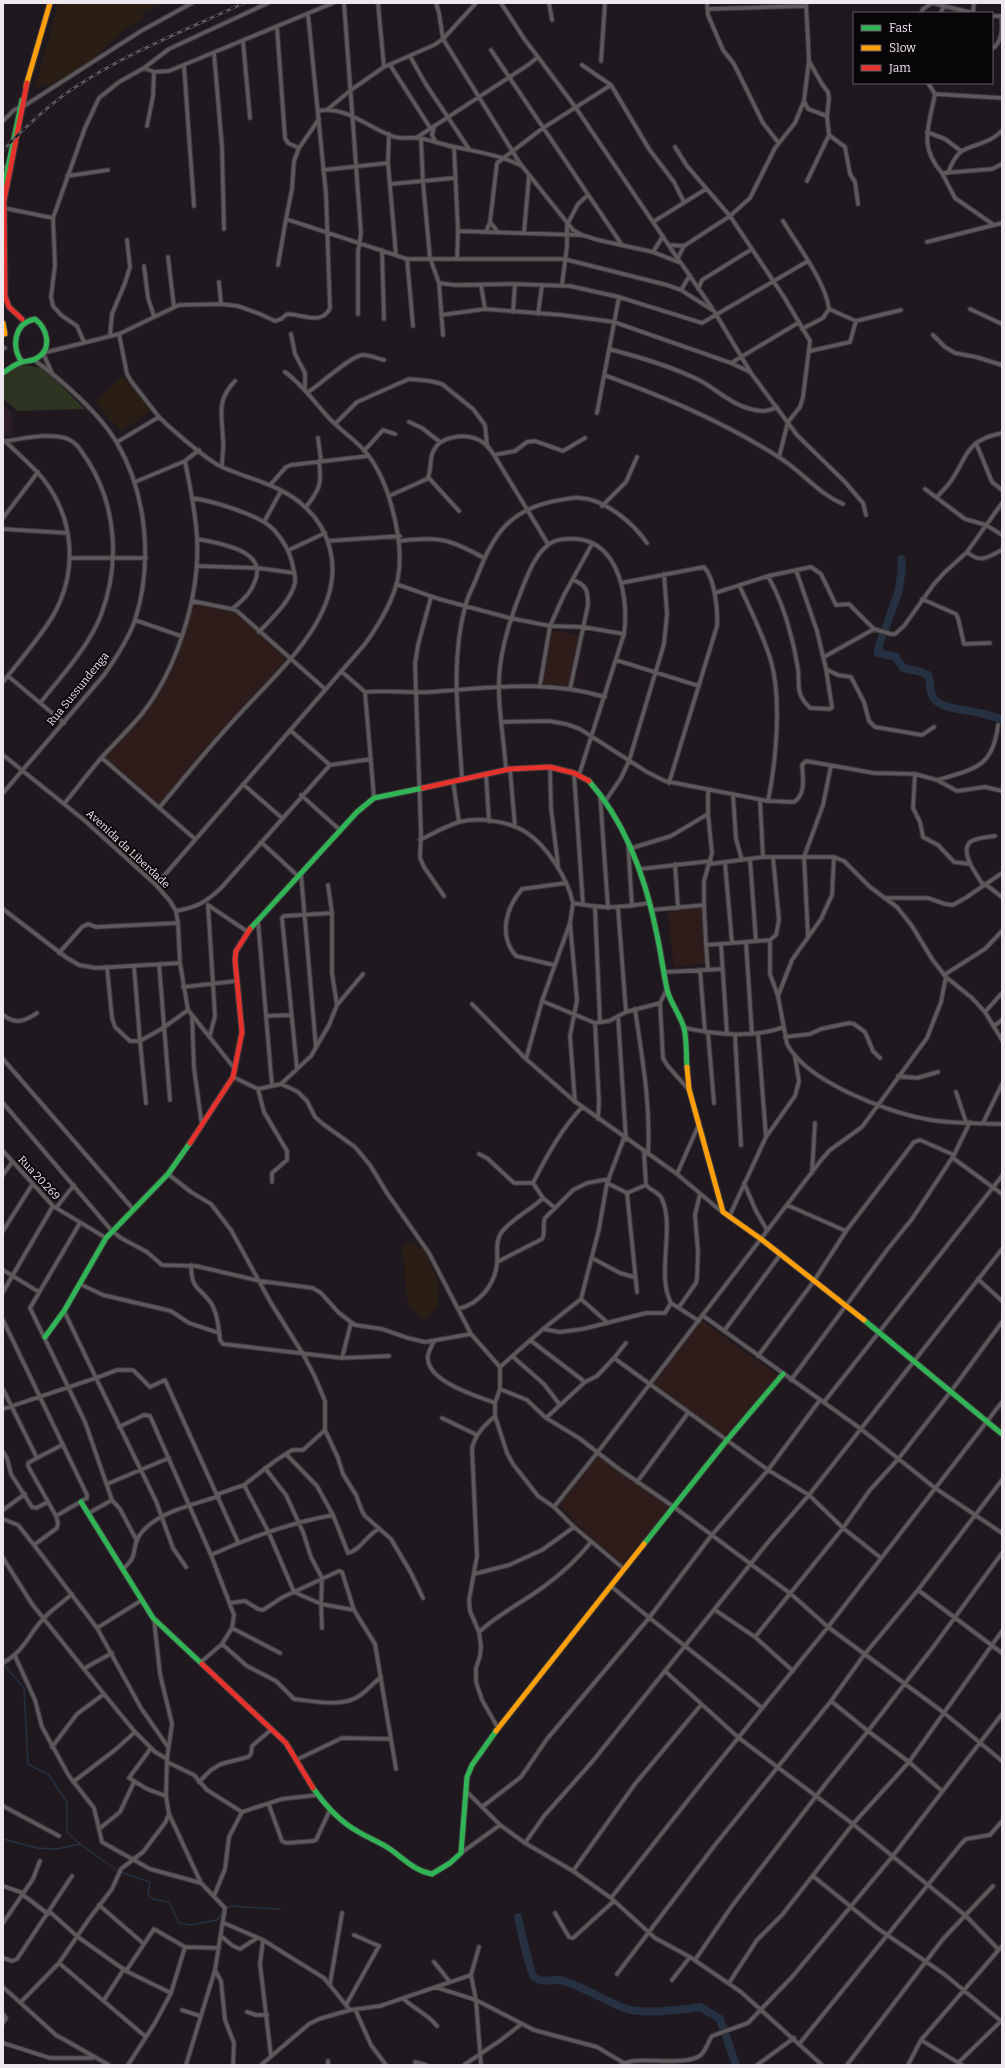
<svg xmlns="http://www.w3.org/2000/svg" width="1005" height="2068" font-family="Bitter,serif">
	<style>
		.commercial { fill: #2a1e14 }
		.built { fill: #2b1d2a }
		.education { fill: #2d1c19 }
		.green { fill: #2e3422 }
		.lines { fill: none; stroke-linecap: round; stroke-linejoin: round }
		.stream { stroke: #253043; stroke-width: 1.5 }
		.river { stroke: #253043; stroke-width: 8 }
		.street-casing { stroke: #3a363a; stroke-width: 5.5 }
		.fast-casing { stroke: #3a363a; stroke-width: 7 }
		.slow-casing { stroke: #3a363a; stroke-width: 7 }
		.jam-casing { stroke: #3a363a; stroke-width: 7 }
		.street { stroke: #5d585c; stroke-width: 3.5 }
		.fast { stroke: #30b455; stroke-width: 5 }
		.slow { stroke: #ff9f0a; stroke-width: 5 }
		.jam { stroke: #e5322d; stroke-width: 5 }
		.rail-casing { stroke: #5a555a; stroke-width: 3 }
		.rail { stroke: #080508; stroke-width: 1.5; stroke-dasharray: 4.5; stroke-linecap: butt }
		.labels { text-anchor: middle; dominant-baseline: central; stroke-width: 3.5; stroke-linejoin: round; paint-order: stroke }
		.street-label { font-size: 11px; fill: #eee7ee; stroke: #080508 }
	</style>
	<rect width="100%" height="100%" fill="#1f191f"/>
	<path class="commercial" d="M58 3H162L142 12 144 19 125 29 87 65 48 87 46 83 35 89Z
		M123 376 151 411 121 431 95 402Z
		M412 1242 425 1251 439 1286 437 1307 424 1320 408 1305 402 1246Z"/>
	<path class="built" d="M3 405 12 412 13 435 3 436Z"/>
	<path class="education" d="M192 602 232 609 288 657 157 806 102 759 158 691 171 665Z
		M549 630 583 635 574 689 540 684Z
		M705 907 709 963 674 967 667 909Z
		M700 1319 779 1376 728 1442 652 1382Z
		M598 1456 675 1509 623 1574 558 1504Z"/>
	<path class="green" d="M22 365 44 368 85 409 18 411 3 399V375L14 367Z"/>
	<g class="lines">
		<path class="stream" d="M3 1664 24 1688 28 1764 49 1775 67 1802V1832L80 1844 118 1871 150 1882 148 1895 153 1899 169 1902 179 1923 191 1925 217 1920 224 1910
			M3 1839 37 1848 56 1849 80 1844
			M227 1908 231 1906 280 1909"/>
		<path class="river" d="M885 630 899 590 902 567 901 559
			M883 634 879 645 878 653 896 657 903 668 921 672 928 675C931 683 929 692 934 699 943 710 972 710 984 714 990 715 996 718 1002 720
			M518 1917C519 1923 531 1975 534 1977 544 1985 554 1977 564 1981 585 1988 604 2000 624 2008 643 2015 680 2010 700 2007L720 2019 736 2065"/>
		<defs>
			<path id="street" d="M344 3 361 233 358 252V314
				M378 3 384 67
				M436 3 439 13 443 39 521 165
				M501 3 525 40 538 57
				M549 3 552 20
				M707 3 708 15 723 50 734 64 763 123 778 142
				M708 9 806 6
				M921 13 923 9 932 3 973 13
				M941 13 944 5
				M973 13 974 3
				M992 16H1002
				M277 27 285 138 288 143 299 148
				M243 41 250 118
				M992 49C1002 43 1003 28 1001 16
				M491 50 622 245
				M214 53 222 147 224 229
				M410 56 425 83 469 149
				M601 61 605 3
				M390 65 431 129
				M582 65 611 85 649 149 674 182 684 202
				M184 66 194 206
				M144 68 169 49 268 3
				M928 83 935 94
				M1002 98 935 94C929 126 918 146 942 173L992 169 1002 164
				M804 101 808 109 827 116
				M24 106 141 31 192 3
				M328 109 351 90 384 67 434 45 443 39 476 3
				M318 111C347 105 369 129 395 137 403 139 411 137 419 138 431 140 443 145 455 147 478 152 500 155 522 166L573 230 582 235 598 240 653 252 681 263 712 308
				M319 119 299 148 294 161 292 189 286 219 407 259H564L667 285 681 290 714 311 751 373 797 435 845 482 863 503 866 515
				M3 121 14 110 20 107
				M147 126 153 96 154 72
				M434 127 432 135 435 141
				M927 132 945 139 961 151
				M389 134 388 163 396 255
				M829 135 845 147 850 174 855 182 858 204
				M416 138 528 65 538 57 576 108 680 262
				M421 139 423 182 430 258 439 283 454 285 515 284 570 286 619 297 702 323 808 261
				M454 147 458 231 486 232 490 222 497 163 543 128 611 85
				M675 147 687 166 730 216 784 297 810 341 803 397 800 407 788 422 779 457
				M3 167H7
				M323 170 388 163
				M942 173 955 198 994 225
				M948 173C959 144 966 151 989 140 994 138 998 134 1002 131
				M67 176 108 170
				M807 181 829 135 827 116 829 98 828 92 822 84 809 61
				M391 184 454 178
				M4 208 53 218
				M783 221C797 244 826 283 829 309L823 318 802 329
				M490 222 498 232
				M653 222 706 189
				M486 232 581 235
				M524 233 529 176
				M927 242 1002 223
				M669 245 684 246
				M382 250 384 319
				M653 252 663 236
				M168 257 174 307
				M457 258 458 231
				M678 258 684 246 730 216 750 198 775 148 795 123 804 101 809 60 806 3
				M407 259 413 326
				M278 265 286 219
				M144 266 148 298 154 316
				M219 282 221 304
				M439 283 443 335
				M481 285 485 309
				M562 285 567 246V225L578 204 588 195
				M698 289 702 280 752 249
				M681 290 690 275
				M829 309 856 321 901 310
				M970 309 1002 324
				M513 312 515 284
				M538 314 542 285
				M441 315 485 309 562 315 614 322 731 363 798 323
				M119 334 127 374 131 381 159 417
				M291 334 295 354 305 373V389
				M933 335 945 347 955 353 976 357 1002 365
				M110 336 112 314 125 283 130 267 127 240
				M84 342 77 326 61 315 53 306 51 297 55 265 53 218 85 128 99 98 119 82 144 68 154 72 169 71 333 3
				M3 347 5 348
				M609 349C639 357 671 366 699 380 715 388 729 403 747 408 758 411 766 413 777 407
				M810 351 850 342 856 321
				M43 353 119 334 179 305 221 304 238 306 260 314 275 321 281 319 287 314C302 314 322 326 330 308L326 194 308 14
				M43 353 52 373
				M731 363 750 372
				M604 375C664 397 722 421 777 456 801 470 817 493 843 504
				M308 392C321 384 349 357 362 355 369 354 378 359 384 360
				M597 413 619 297
				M409 422 422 428 440 442
				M335 424 357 402 409 379 430 381 442 384 473 409 485 425 487 445
				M318 438 321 461
				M5 441C23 439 49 432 68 439 78 443 82 453 88 461 117 507 120 565 101 615 88 648 62 675 41 702
				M117 442 159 417C170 428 208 461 222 467 251 480 283 485 306 508 318 519 326 533 330 549 347 615 276 673 236 718 209 747 184 778 159 808
				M976 443 992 482 1002 490
				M364 451 383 430 395 434
				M494 455 515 451 527 442 535 441 563 451 585 438
				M222 467C222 458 224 448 223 439 222 414 216 401 235 381
				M428 477 459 511
				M135 482 185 461 199 450
				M271 484 286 467 291 465 368 456
				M925 489 965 519 986 525 1002 535
				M389 496 427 479C432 472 429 460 433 452 439 436 465 433 479 440 486 443 490 449 494 455L548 544
				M937 497C941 492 947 487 951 481 969 454 965 441 1002 433
				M192 498C212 501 261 515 274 530 282 539 289 550 292 562 293 568 296 576 295 583 290 602 272 618 259 632
				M602 506 626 482 637 457
				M306 507C320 489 322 484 319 461
				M3 518 38 472
				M264 522 281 491
				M3 529 67 533
				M197 539C218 543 268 550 255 581 251 593 242 601 232 609
				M328 541 400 536
				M400 541C439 536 450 539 484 558
				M289 550 325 533
				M967 552C981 564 987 557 1002 550
				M71 558H146
				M197 566 258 568 294 573
				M768 576C778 594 786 615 791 636 794 646 796 658 798 669 800 687 795 693 810 708L830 709 832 707 826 669 817 631 796 570
				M621 583 704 567C715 578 718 611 717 626L669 783
				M396 584 439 599 510 618 550 626 583 627 624 634 579 775
				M715 593 768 576 811 567 821 574 836 605 849 604 874 629
				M431 597 418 645 415 664 421 833 420 858 424 867 444 896
				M922 599 956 614 958 618 964 644 990 643
				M192 601 232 609 237 611 325 689
				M135 620 181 636
				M824 657 874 629 891 634H895L904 626 934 584 945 572 967 552 1002 503
				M616 660 699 686
				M826 669 838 675 851 677 864 702 869 721 875 727 922 735 934 727
				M341 671 365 692 374 798
				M8 676 64 723
				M3 682C20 660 40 638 54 614 78 570 74 519 44 480 32 465 18 454 5 441
				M540 685 550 626 564 595 592 544
				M570 689 588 605C588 591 587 585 573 580
				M365 692C386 690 408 693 429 692 490 688 545 679 605 697
				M502 722 549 721 566 724 580 729 647 772 665 781 768 801C776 762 782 700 771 661 763 635 751 610 739 585
				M290 730 330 765 371 759
				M3 755 84 820 156 885 170 901 176 911 178 923 180 963 188 1010 235 1069
				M102 758 195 839
				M550 767 551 808 558 865
				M510 769 515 827
				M506 770C504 737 496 700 500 667 503 640 512 614 522 589 528 574 535 555 548 545 555 539 568 538 577 539 620 543 629 600 624 634
				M574 773 583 905
				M486 774 489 821
				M915 774 913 808 920 822 923 837 938 845 954 862 970 864
				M462 779C459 723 450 663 465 607 467 597 473 587 477 577 493 533 511 508 560 500 567 499 574 497 581 498 606 500 633 523 647 543
				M937 780C974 769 993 768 998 725
				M453 781 459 822
				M243 784 282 818
				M3 793 104 675C116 658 128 640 135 620 153 564 147 494 117 443 101 415 61 379 34 360
				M600 794 608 908
				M733 794 736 839 742 860
				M301 795 340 830
				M606 800 621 778 629 761 664 644 667 614 664 574
				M760 800 763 857H834L844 861 870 887 897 907 912 926 932 959 946 977 972 998 985 1012 1002 1040
				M768 801 794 802C806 794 803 778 802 765L806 761 874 773 915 774 937 780 957 791 985 787 1002 791
				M64 804C77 788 89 772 102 757 115 743 129 729 141 715 177 670 200 596 197 539 196 513 190 487 185 461
				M420 840C432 834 446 826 459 822 479 817 510 821 527 833 547 846 568 879 573 903 605 909 617 908 649 903
				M261 842 298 876
				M628 843 632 906
				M632 848 671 836 708 814
				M834 857 832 895 821 919 792 960 778 996 787 1044C806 1081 886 1112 926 1119 950 1124 977 1123 1002 1124
				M750 859 756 941
				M725 863 732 943
				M675 864 678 908
				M710 864 763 857
				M640 869 711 861
				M301 874 316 1048
				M985 884 1002 897
				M156 885 365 644C400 595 408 566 392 508 387 488 378 467 365 451 354 439 340 430 329 418 314 402 303 385 285 372
				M328 885 332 913V973L337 1005
				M983 885C978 876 959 853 970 842 975 838 988 837 995 836
				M884 898H928L945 904 953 905 967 897 1002 873
				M208 905 215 1016 210 1035
				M208 905 248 932
				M704 905V881L712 853 708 814V789
				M595 908 600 1022
				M618 908 626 1012
				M3 909 67 958 79 965 96 968 180 963
				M651 910 704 905 706 945 770 940 776 935 779 920 773 857
				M176 911C197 907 205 903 221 888L330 765
				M258 921 272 1086
				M570 923 577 1000 570 1036 575 1102
				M808 936 804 857 823 805 831 766
				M770 940V974L778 996
				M746 942 752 1034
				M721 944 727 1034
				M706 945 708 970
				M59 953 82 927 88 924 96 927 178 923
				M159 964 170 1100
				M554 965 516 956C498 935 506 908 522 889L566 883
				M134 966 140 1041 163 1028 188 1010
				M107 967 112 1018 115 1027 130 1041H140L146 1103
				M700 970 705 1032
				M665 972 723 969
				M944 975 985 949 1002 931
				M183 987 237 981
				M667 989 660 1003 663 1058 667 1065 688 1089
				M542 1001 595 1023 609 1021 626 1012 660 1003
				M472 1004 526 1059 573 1100 677 1174 722 1212
				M635 1009C642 1058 651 1105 648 1154
				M985 1012 1002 993
				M3 1015C16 1025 25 1021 37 1013
				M192 1015 194 1068 202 1126
				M266 1016 291 1015
				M618 1016 626 1140
				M595 1023 599 1102 598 1119
				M994 1026 1002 1020
				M684 1028C717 1034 751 1039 784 1027
				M708 1033 714 1103
				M758 1034 766 1137
				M735 1035 741 1145
				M785 1037 810 1034 821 1029 849 1023 854 1024 865 1032 873 1051 880 1058
				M3 1059 133 1209
				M526 1059 542 1001 570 923 573 903
				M297 1069 282 918 284 916 332 913
				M898 1076 917 1078 938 1072
				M233 1077 258 1089 281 1084 290 1088 298 1092 307 1101 315 1117 323 1124 355 1147 370 1165 387 1193 429 1253 471 1334 500 1367
				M281 1084 311 1056 329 1025 337 1005 363 974
				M258 1089 264 1112 287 1151V1160L272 1173V1182
				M956 1092 966 1122
				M3 1103 112 1231 121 1238 147 1252 162 1265 196 1266 260 1281 313 1288 321 1293 339 1313 355 1325 382 1329 408 1338 425 1342 471 1334
				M983 1123 1002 1084
				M3 1151 53 1206 106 1238
				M644 1152 646 1185C651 1191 659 1192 662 1199 675 1228 656 1275 671 1303
				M479 1154 487 1158 514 1183H533L543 1198 555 1208
				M953 1158 1002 1194
				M812 1173 815 1123
				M168 1174 191 1192 211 1204 231 1230 271 1303 303 1354 315 1377 325 1401V1430L338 1458 343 1474 356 1495 362 1511 365 1516 391 1539 411 1573 423 1598
				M677 1174 699 1124
				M3 1175 12 1162
				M533 1183C547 1155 561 1130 582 1107
				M607 1183 627 1193 646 1185
				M744 1183 756 1211 767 1230
				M627 1193 637 1292
				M787 1205 846 1231
				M56 1208 74 1185
				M729 1217 766 1137 795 1096 799 1081 795 1057
				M80 1223 30 1308 85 1422 112 1500 89 1513
				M3 1231 32 1185
				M592 1258 620 1273 634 1277
				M497 1262 542 1239C546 1232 542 1225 545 1218L573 1190 587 1183 609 1179
				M191 1265C192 1291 198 1285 211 1303 217 1312 219 1329 220 1340L223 1344 342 1358 389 1356
				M3 1270 39 1292
				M978 1279 1002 1301
				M80 1284 103 1295 171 1311 189 1323 219 1333
				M3 1292 53 1206
				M581 1299 608 1323
				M679 1307 696 1283 697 1278 698 1252 695 1215 700 1194
				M458 1309C479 1304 495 1285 497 1263 498 1253 495 1242 501 1233 511 1219 531 1210 543 1198
				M64 1311 96 1378 117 1370H133L150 1387 165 1380 238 1542
				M702 1315 861 1429 935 1488 1002 1533
				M3 1320 87 1495V1498L56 1516 28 1466V1463L37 1458 3 1389
				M543 1329 581 1299 599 1229 607 1183 624 1138
				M724 1331 780 1255
				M530 1340 585 1382 597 1376 614 1358 768 1470 809 1495 843 1528 881 1558
				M434 1341C432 1345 429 1351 428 1355 424 1381 477 1396 495 1403
				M512 1356 544 1384 560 1405
				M758 1356 814 1281 846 1231 914 1142 920 1140 954 1155
				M342 1358 351 1323
				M614 1358 626 1343
				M791 1380 887 1250 912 1219 954 1155 970 1122
				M500 1389 527 1400 546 1418 579 1438 619 1469 674 1507 791 1594 828 1627 943 1712 1002 1761
				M824 1402 1002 1176
				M3 1409 96 1378 156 1501 173 1548 186 1567
				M495 1416C484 1426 476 1433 472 1448L477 1556 469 1600 470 1611 479 1632 481 1646 480 1656 476 1668V1682L482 1700 498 1728
				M442 1418 477 1435
				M546 1418 585 1382
				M119 1427 144 1415 150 1416 211 1555 234 1615 232 1628 222 1644 201 1662
				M3 1452 7 1458 11 1474 32 1507 36 1508 48 1502
				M286 1454 317 1486 333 1515 348 1553C360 1551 367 1534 379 1529
				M37 1458 62 1445
				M265 1468 286 1495 303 1532 311 1557 322 1578 321 1604 322 1628
				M637 1482 688 1413
				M107 1484 169 1458
				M244 1485 268 1531 294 1592 321 1604 354 1610
				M218 1494 244 1485 275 1461 292 1450H303L325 1430
				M112 1500 120 1509 137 1541
				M554 1507 597 1453 822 1159 830 1150 862 1127 927 1038 941 1002 946 977
				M3 1510 25 1494
				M56 1516 58 1523 57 1528 34 1545 97 1628 141 1708 168 1747
				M3 1519 18 1525 34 1545
				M211 1555C250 1537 290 1523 333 1515
				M3 1558 32 1604 104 1694 135 1732 155 1752 167 1759
				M124 1568C139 1555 131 1549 139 1536 155 1512 193 1505 219 1496
				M624 1569 574 1527 554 1507 538 1496 513 1464 507 1453 495 1416V1403L500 1389V1367L543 1329 560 1332 583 1329 646 1313H665L671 1303 699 1321
				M474 1574 509 1565 542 1550 574 1527
				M611 1586C660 1628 712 1666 762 1708
				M918 1590 1002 1653
				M230 1603 245 1601 258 1609 263 1610 283 1597 339 1571 342 1572 354 1610 375 1644 396 1769
				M715 1610 755 1637
				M154 1619 160 1674 172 1724 167 1759 166 1796 169 1814 201 1883 225 1908 215 1970 186 2065
				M97 1628 142 1600
				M232 1628 280 1653
				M479 1632C497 1615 521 1603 542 1588 560 1575 577 1560 591 1542
				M222 1644 247 1666 276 1681 294 1699C313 1701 342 1708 359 1696 367 1691 373 1683 381 1677
				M15 1656 35 1700 42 1727 47 1736 69 1776 94 1808 102 1842 150 1869 201 1883
				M3 1663C26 1650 28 1634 45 1617 53 1609 63 1602 72 1594
				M85 1668 112 1653
				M793 1671 755 1637 843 1528 870 1490 899 1458 952 1390 1002 1322
				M666 1672 739 1738 853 1824 966 1916 998 1949
				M52 1747 77 1714 104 1694
				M151 1748 129 1778 147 1789 166 1796
				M296 1760 342 1738 391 1739
				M167 1762 194 1775 207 1790 242 1812
				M73 1782 115 1750 135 1732
				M199 1782 211 1770 221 1764 248 1757 251 1754 252 1746 272 1729
				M466 1791 500 1825 525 1843 573 1871 611 1898 655 1938 690 1957 741 1992 822 2065
				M942 1791 909 1762 868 1731 934 1646 1002 1553
				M269 1805 282 1841 286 1843 313 1841 316 1840 330 1810
				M3 1806 59 1836
				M482 1807 521 1777 547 1739 649 1618 711 1536 768 1470 820 1400
				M99 1829 120 1812 134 1782
				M525 1843 544 1816 592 1762 769 1541 809 1495 1002 1249
				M461 1853 500 1825
				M573 1871 635 1784 701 1705
				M813 1876 877 1928 944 1974 1001 2021 958 2063
				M3 1886 23 1893
				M22 1894 48 1914
				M214 1896 225 1869 229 1837 242 1812 282 1799 318 1795
				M611 1898 700 1785 828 1627 1002 1402
				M99 1905 144 1944
				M50 1912 78 1937 126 1971 171 1993
				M555 1913 569 1937 573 1938 614 1901
				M3 1923 33 1879 40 1861
				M224 1923 263 1940 324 1978 350 2010
				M221 1936 233 1946 240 1949 257 1938
				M263 1940 260 1964 271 2056
				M3 1958 12 1961 17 1959 72 1876
				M695 1960 732 1906 827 1782 868 1731 831 1701
				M434 1962 450 1982
				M59 1963 146 2037
				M215 1970 221 1981 225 2020 234 2043 233 2065
				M126 1971 154 1929 185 1947 219 1948
				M617 1974 715 1845 831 1701 864 1655 918 1590 1002 1480
				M471 1975 479 1947
				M672 1980 690 1957
				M729 1983 757 1940 782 1915 853 1824 909 1762 1002 1631
				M330 1984 342 1913
				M3 1987 56 2035 109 2065
				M435 1987 476 2000 534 2030 597 2047 624 2063
				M404 1999C414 2009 428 2014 437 2026
				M104 2000 124 1969
				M21 2002 59 1963 89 1919 112 1889 121 1869 143 1852 165 1823 169 1814
				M346 2005 379 1946 354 1935
				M355 2009 371 2045 386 2065
				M182 2010 200 2016
				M247 2012 256 2015H267
				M3 2014 6 2018 3 2023
				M3 2043 50 2058H93
				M800 2043 961 1844 966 1839 990 1835 1002 1821
				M415 2062 426 2065
				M128 2065 155 2023 171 1993 185 1947
				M261 2065 309 2024 319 2019 350 2010 380 2006 471 1975 476 2000 481 2065
				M328 2065V2061
				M464 2065 501 2040 520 2025
				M621 2065C636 2054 684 2068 701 2055 706 2050 708 2042 712 2036L748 2023 792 1977 892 1857 1002 1714
				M757 2065 794 2038
				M847 2065 943 1939 993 1886
				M908 2065 921 2040
				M962 2065 921 2040 1002 1946"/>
			<path id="fast" d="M4 186 22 100
				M3 373C9 369 15 364 22 362 27 361 32 361 37 358 53 349 47 328 35 319 14 323 11 347 22 362
				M589 781C627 824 646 879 657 935 661 953 663 971 667 989 670 1003 680 1014 684 1028 687 1040 686 1055 687 1067
				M250 929 357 812 374 798 423 788
				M864 1320 1002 1434
				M45 1337 64 1311 106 1238 168 1174 190 1143
				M81 1502 153 1618 202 1664
				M644 1544 727 1440 783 1374
				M313 1788C325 1805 339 1821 357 1831 368 1838 380 1842 390 1849 404 1859 415 1871 432 1874L450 1863 461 1853 467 1777 472 1765 496 1731"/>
			<path id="slow" d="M26 86 50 3
				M3 323 5 334
				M687 1067 689 1089 723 1212 761 1239 864 1320
				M496 1731 644 1544"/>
			<path id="jam" d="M22 319 9 307 5 296 4 201 27 83
				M423 788 510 769 550 767 574 773 589 781
				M190 1143 233 1077 242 1032 235 960 236 951 250 929
				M202 1664 286 1743 313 1788"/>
		</defs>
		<use href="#street" class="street-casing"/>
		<use href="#fast" class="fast-casing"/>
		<use href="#slow" class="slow-casing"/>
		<use href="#jam" class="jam-casing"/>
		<use href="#street" class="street"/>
		<use href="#fast" class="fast"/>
		<use href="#slow" class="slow"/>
		<use href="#jam" class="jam"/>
		<defs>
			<path id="rail" d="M3 150C22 130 54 100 77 86 129 52 188 29 244 3"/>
		</defs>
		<use href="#rail" class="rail-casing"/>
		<use href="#rail" class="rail"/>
	</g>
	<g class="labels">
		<g class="street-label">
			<text transform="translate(78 689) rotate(-51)">Rua Sussundenga</text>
			<text transform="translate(128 849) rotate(43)">Avenida da Liberdade</text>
			<text transform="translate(39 1178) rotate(47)">Rua 20.269</text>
		</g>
	</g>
	<rect width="1005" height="2068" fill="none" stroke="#eee7ee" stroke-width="8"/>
	<rect x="853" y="12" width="140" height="72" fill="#080508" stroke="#645f64"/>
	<rect x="861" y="25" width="20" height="6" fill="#30b455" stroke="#645f64"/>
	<text x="889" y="32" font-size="12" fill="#eee7ee">Fast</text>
	<rect x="861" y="45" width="20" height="6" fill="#ff9f0a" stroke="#645f64"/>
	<text x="889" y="52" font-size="12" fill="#eee7ee">Slow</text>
	<rect x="861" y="65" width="20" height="6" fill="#e5322d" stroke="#645f64"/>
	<text x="889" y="72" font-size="12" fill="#eee7ee">Jam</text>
</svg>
